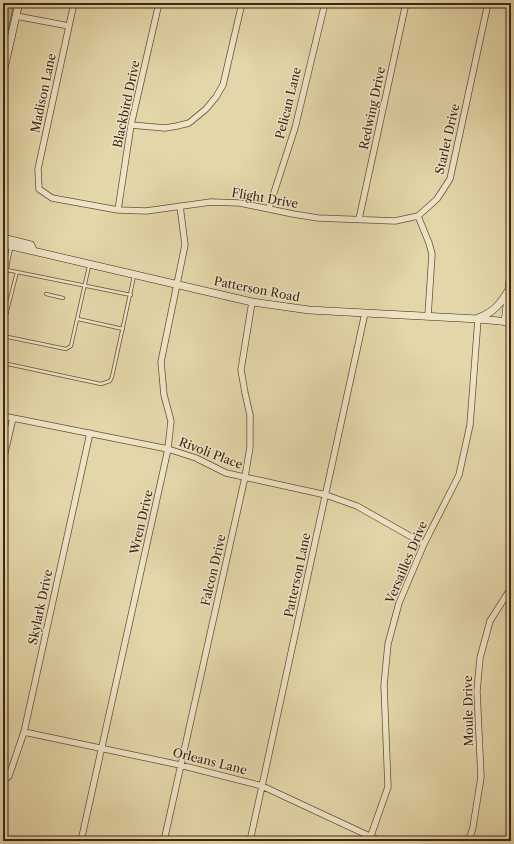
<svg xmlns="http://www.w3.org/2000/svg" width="514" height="844" font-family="'Libre Caslon Text',serif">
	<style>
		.green { fill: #aebf8c; stroke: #767250 }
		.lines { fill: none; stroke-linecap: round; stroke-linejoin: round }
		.lane-casing { stroke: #67513a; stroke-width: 4 }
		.street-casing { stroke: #67513a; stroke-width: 7 }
		.secondary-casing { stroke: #3e2515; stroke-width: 8 }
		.lane { stroke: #ede4c6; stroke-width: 2.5 }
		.street { stroke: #ede4c6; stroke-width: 5.5 }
		.secondary { stroke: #ede4c6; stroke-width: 7 }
		.labels { text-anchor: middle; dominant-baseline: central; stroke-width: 3; stroke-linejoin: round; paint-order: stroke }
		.street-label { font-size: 12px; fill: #3e2515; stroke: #ede4c6 }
	</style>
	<rect width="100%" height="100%" fill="#e3d6a8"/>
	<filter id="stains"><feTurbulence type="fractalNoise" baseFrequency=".005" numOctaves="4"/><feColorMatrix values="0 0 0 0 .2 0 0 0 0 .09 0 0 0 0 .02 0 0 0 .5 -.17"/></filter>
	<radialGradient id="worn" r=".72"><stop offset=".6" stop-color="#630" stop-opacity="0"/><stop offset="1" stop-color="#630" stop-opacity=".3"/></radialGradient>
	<path class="green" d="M3 3H14L3 54Z"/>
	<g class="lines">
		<defs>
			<path id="lane" d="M3 261 8 262 11 248
				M8 262 7 270 131 295
				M3 270H7L5 278 3 277
				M46 294 63 298
				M3 306 8 307 17 272
				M78 319 123 329
				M3 329 8 307
				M3 336 66 349 71 346 89 266
				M3 363 101 384 110 381 112 377 134 276"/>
			<path id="street" d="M74 3 38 169 39 189 52 198 118 210 146 211 211 202 240 203 293 214 318 218 395 221 418 216
				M16 16 69 26
				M131 125 165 128 177 126 189 123 206 109 216 97 223 85 242 3
				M269 208 295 128 325 3
				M118 210 131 125 159 3
				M359 219 406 3
				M428 316 432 254 429 243 418 216 437 199 450 179 488 3
				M3 416 168 449 196 458 226 473 326 495 357 506 424 544
				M3 461 13 418
				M24 732 180 765 262 786 380 841
				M3 781 9 776 24 732 90 433
				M81 841 168 449 171 421 164 395 161 362 185 245 180 206
				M164 841 245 477 250 447V415L245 393 241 370 252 302
				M250 841 365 313
				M369 841 388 787 384 685 388 644 399 603 424 544 459 475 470 425 478 319
				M469 841 473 827 481 777 477 691 480 658 490 621 511 588"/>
			<path id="secondary" d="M3 73 19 3
				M3 238 31 245 33 250
				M3 244 252 302 309 310 478 319 511 322
				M478 318C492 313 500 305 508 291
				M505 322 511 271"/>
		</defs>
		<use href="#lane" class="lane-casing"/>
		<use href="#street" class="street-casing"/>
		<use href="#secondary" class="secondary-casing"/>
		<use href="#lane" class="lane"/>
		<use href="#street" class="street"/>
		<use href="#secondary" class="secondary"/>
	</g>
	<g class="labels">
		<g class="street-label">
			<text transform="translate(43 93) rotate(-78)">Madison Lane</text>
			<text transform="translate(288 103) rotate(-76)">Pelican Lane</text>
			<text transform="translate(126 104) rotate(-78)">Blackbird Drive</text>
			<text transform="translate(372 108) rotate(-78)">Redwing Drive</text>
			<text transform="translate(447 139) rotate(-77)">Starlet Drive</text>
			<text transform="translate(265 198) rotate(10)">Flight Drive</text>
			<text transform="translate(257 289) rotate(11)">Patterson Road</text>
			<text transform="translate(211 453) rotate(21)">Rivoli Place</text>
			<text transform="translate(141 522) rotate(-77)">Wren Drive</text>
			<text transform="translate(406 562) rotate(-67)">Versailles Drive</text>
			<text transform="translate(213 570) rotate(-77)">Falcon Drive</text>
			<text transform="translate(297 575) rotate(-78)">Patterson Lane</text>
			<text transform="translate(40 607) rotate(-78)">Skylark Drive</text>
			<text transform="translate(468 711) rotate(-91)">Moule Drive</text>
			<text transform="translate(210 761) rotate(14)">Orleans Lane</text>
		</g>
	</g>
	<rect width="514" height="844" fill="none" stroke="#e3d6a8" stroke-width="16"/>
	<rect x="4" y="4" width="506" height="836" fill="none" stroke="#3e2515" stroke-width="2"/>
	<rect x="8" y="8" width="498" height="828" fill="none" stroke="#3e2515"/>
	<rect width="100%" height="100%" filter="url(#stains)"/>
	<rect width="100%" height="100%" fill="url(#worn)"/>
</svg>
